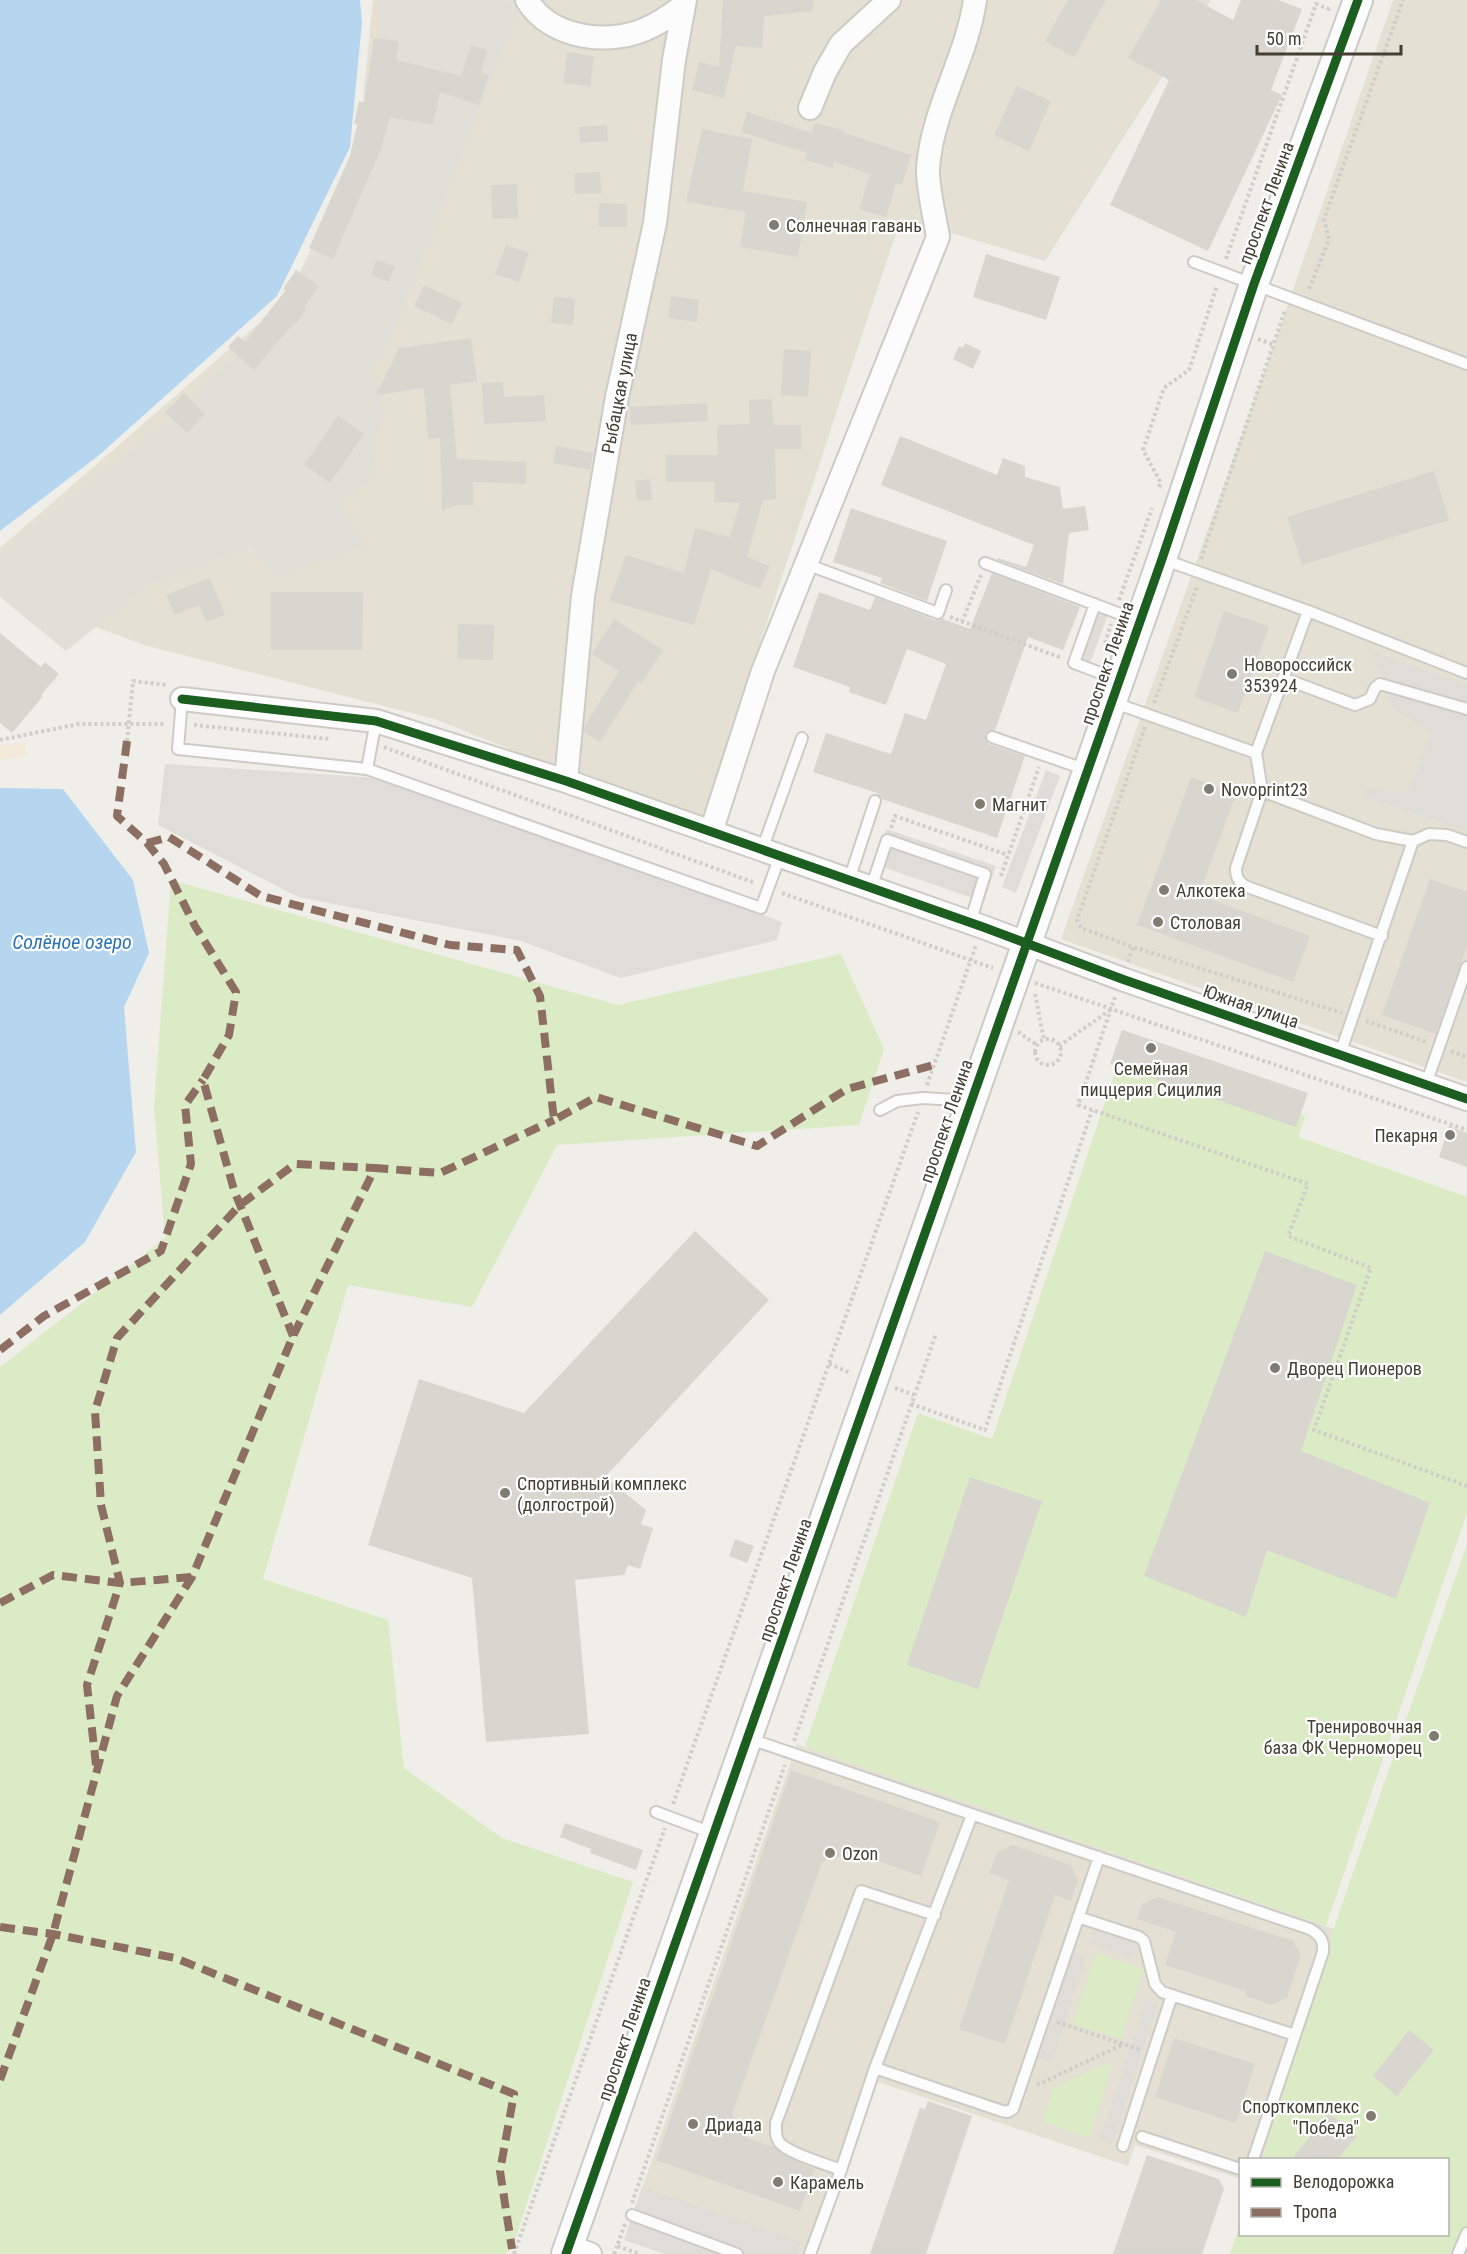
<svg xmlns="http://www.w3.org/2000/svg" width="1467" height="2254" font-family="'Roboto Condensed',sans-serif">
	<style>
		.residential { fill: #e4e0d4 }
		.commercial { fill: #f3ead9 }
		.industrial { fill: #e2dfd9 }
		.green { fill: #dbebc6 }
		.parking { fill: #dfddd7 }
		.water { fill: #b6d6f0 }
		.building { fill: #d9d6d0 }
		.lines { fill: none; stroke-linecap: round; stroke-linejoin: round }
		.service-casing { stroke: #cdcbc5; stroke-width: 14 }
		.minor-casing { stroke: #cdcbc5; stroke-width: 26 }
		.tertiary-casing { stroke: #cdcbc5; stroke-width: 32 }
		.path { stroke: #d0cec9; stroke-width: 4; stroke-dasharray: 3 3; stroke-linecap: butt }
		.service { stroke: #fdfcfc; stroke-width: 10 }
		.minor { stroke: #fdfcfc; stroke-width: 22 }
		.tertiary { stroke: #fdfcfc; stroke-width: 28 }
		.quiet { stroke: #8d6e63; stroke-width: 8; stroke-dasharray: 15 8; stroke-linecap: butt }
		.cycleway-casing { stroke: #fff; stroke-width: 13 }
		.cycleway { stroke: #1b5e20; stroke-width: 9 }
		.poi-dot { fill: #817c72; stroke: #fff; stroke-width: 2 }
		.labels { text-anchor: middle; dominant-baseline: central; stroke-width: 4.5; stroke-linejoin: round; paint-order: stroke }
		.street-label { font-size: 18px; fill: #453f33; stroke: #fff }
		.poi-label { font-size: 18px; fill: #453f33; stroke: #fff; text-anchor: start }
		.water-label { font-size: 20px; font-style: italic; fill: #2974b4; stroke: #fff }
	</style>
	<rect width="100%" height="100%" fill="#f0eee8"/>
	<path class="residential" d="M373 0H1211L1045 261 901 218 756 655 707 819 569 773 435 719 147 646 0 591V548L286 300 357 158Z
		M1393 0H1467V1082L1061 939 1274 345Z
		M797 1744 1334 1929 1262 2159 1240 2160V2179L1135 2145 1128 2166 875 2081 813 2254H665L624 2240Z"/>
	<path class="commercial" d="M24 741 27 755 0 760V746Z"/>
	<path class="industrial" d="M380 0H504L519 8 390 341 367 376 383 388 371 482 337 501 366 546 275 576 250 546 148 585 66 651 0 597V555L162 426 282 310 352 188 378 89Z"/>
	<path class="green" d="M171 880 618 1005 841 954 884 1049 859 1125 557 1145 472 1307 348 1285 263 1579 388 1620 404 1768 502 1838 633 1882 512 2249 505 2254H0V1367L165 1238 154 1106Z
		M1146 1061 1305 1116 1298 1137 1467 1197V1513L1326 1926 805 1747 918 1413 992 1439 1115 1072 1139 1080Z
		M1467 1544V2254H1230L1240 2225V2234H1448V2160L1262 2159 1329 1942Z
		M1096 1953 1144 1969 1121 2039 1073 2024Z
		M1105 2064 1112 2066 1089 2137 1042 2122 1053 2088Z"/>
	<path class="parking" d="M1089 606 1108 614 1090 664 1070 657Z
		M1373 652 1467 685V831L1364 797 1366 788 1408 794 1432 733 1394 709Z
		M165 764 378 778 782 922 777 940 621 978 521 941 298 897 158 825Z
		M1046 770 1060 776 1016 893 1002 887Z
		M886 829 996 866 984 902 874 864Z
		M1094 1931 1137 1945 1133 1958 1090 1944Z
		M1074 1952 1086 1956 1052 2063 1039 2059Z
		M1146 1999 1158 2003 1112 2144 1100 2140Z
		M642 2187 801 2242 797 2254H665L624 2240Z"/>
	<path class="water" d="M0 0H360L362 22 350 147 277 296 98 456 0 531Z
		M0 788 63 789 133 880 149 953 124 1007 136 1152 85 1242 0 1315Z"/>
	<path class="building" d="M723 0H813V11L764 16 762 48 736 46 724 98 692 90 699 62 719 67Z
		M1068 0H1106L1074 57 1045 41Z
		M1161 0H1196L1233 20 1241 0H1278L1302 9 1271 90 1282 95 1208 251 1110 205 1169 80 1128 58Z
		M374 38 399 41 396 60 461 76 471 45 487 50 481 72 489 75 479 105 440 92 433 125 390 117 381 149 333 259 309 248 350 156 357 125 354 124 359 101 364 103Z
		M567 52 594 56 590 86 563 83Z
		M1017 86 1051 101 1029 151 994 135Z
		M747 112 812 133 814 123 843 130 842 132 911 155 902 185 896 183 886 217 859 209 870 174 834 162 833 168 805 160 807 153 741 132Z
		M607 125 608 141 580 143 579 127Z
		M702 129 752 139 743 191 807 202 798 257 740 247 746 212 686 202Z
		M600 172 601 193 575 194V173Z
		M517 184 518 218 492 219 491 185Z
		M599 203 627 204V227H599Z
		M506 245 529 253 519 282 495 274Z
		M986 254 1060 277 1046 320 973 297Z
		M376 260 395 266 389 282 371 275Z
		M296 270 319 286 304 307 306 309 296 324 294 323 254 370 228 347 238 336 245 342 286 290 283 289Z
		M424 285 462 303 452 324 414 306Z
		M671 296 699 300 697 322 668 318Z
		M554 297 575 299 573 325 551 323Z
		M471 338 477 381 450 385 457 459 526 462V484L473 482V505H457L442 511 440 438 428 439 424 388 376 395 399 348Z
		M965 343 981 351 973 369 953 359 959 346 963 348Z
		M784 349 811 351 808 397 781 395Z
		M503 382 504 397 544 395 546 421 484 424 482 383Z
		M184 393 205 414 187 433 165 412Z
		M772 399 773 425H801V449H775L776 499 763 500 747 557 770 566 760 589 711 569 694 625 609 601 626 555 684 573 695 528 730 537 740 503 714 502 715 482H666V455H718L717 425 750 424 749 400Z
		M707 403 708 421 631 425 630 407Z
		M338 416 364 434 330 483 304 465Z
		M900 436 997 475 1003 458 1025 466V477L1060 487 1063 509 1085 506 1089 530 1069 533 1063 584 997 560 998 558 1026 567 1034 545 881 485Z
		M556 446 593 453 590 470 553 463Z
		M1434 471 1449 520 1302 565 1287 517Z
		M650 479 652 500 637 501 635 481Z
		M851 508 947 541 927 601 880 583 882 578 833 562Z
		M992 573 1080 607 1063 650 1028 637 995 730H990L985 734V739L989 744 1025 756 997 838 882 799 877 793 813 772 826 733 891 754 905 713 926 720 946 664 907 649 886 705 849 692 850 687 793 667 819 592 870 610 875 597 935 620 943 619 970 629Z
		M210 578 225 615 206 622 199 605 174 615 166 595Z
		M271 592H363L362 650H271Z
		M1224 611 1269 626 1238 713 1194 697Z
		M614 619 663 650 641 684 638 682 600 742 584 732 585 725 619 671 592 654Z
		M458 624 494 625 493 660 457 659Z
		M0 633 41 667 45 662 59 674 41 695 43 696 12 733 0 723Z
		M1191 777 1236 794 1199 895 1310 936 1293 982 1137 925Z
		M1430 879 1467 892V946L1436 1034 1382 1015Z
		M1122 1030 1308 1093 1296 1127 1110 1064Z
		M1449 1126 1467 1133V1167L1439 1157Z
		M695 1231 769 1300 605 1477 646 1510 641 1524 653 1528 640 1569 628 1565 624 1575 575 1580 589 1734 486 1742 472 1578 368 1545 419 1379 524 1413Z
		M1265 1251 1357 1285 1301 1451 1430 1503 1396 1599 1267 1550 1246 1617 1144 1576Z
		M970 1477 1042 1501 978 1689 907 1665Z
		M735 1539 754 1546 747 1563 729 1556Z
		M791 1770 940 1822 921 1876 853 1852 822 1862 732 2114 747 2138 774 2147 787 2157 814 2169 800 2211 656 2160Z
		M565 1823 643 1850 636 1870 590 1853 591 1849 560 1837Z
		M1012 1845 1071 1865 1078 1880 1071 1901 1055 1895 1005 2044 959 2029 1009 1880 989 1873 997 1853Z
		M1158 1897 1293 1941 1301 1955 1287 1997 1272 2005 1245 1996 1246 1991 1165 1965 1176 1932 1137 1919 1142 1904Z
		M1409 2030 1434 2050 1397 2096 1373 2076Z
		M1174 2038 1255 2064 1236 2123 1155 2097Z
		M928 2101 972 2116 926 2254H870L920 2108 925 2109Z
		M1329 2113 1357 2136 1337 2160H1291Z
		M1147 2155 1219 2179 1224 2189 1202 2254H1113Z"/>
	<g class="lines">
		<defs>
			<path id="service" d="M1194 262 1467 364
				M1162 559 1308 611 1256 753 1262 791 1236 868C1236 877 1238 881 1245 886L1382 936
				M985 563 1139 621
				M806 564 938 613 946 590
				M1095 604 1074 663 1119 680
				M1308 611 1467 673
				M1283 678 1355 705 1370 699 1375 688 1380 684 1467 709
				M182 699 178 749 367 769 761 908 780 856
				M1112 702 1256 753
				M992 737 1087 770
				M367 769 376 721
				M1262 791 1376 834 1413 841 1429 834 1447 835 1467 842
				M762 850 802 738
				M849 880 875 801
				M871 888 887 840 985 874 970 923
				M1340 1054 1413 841
				M1426 1084 1467 967
				M880 1110 897 1101 923 1098 970 1101
				M747 1738 1310 1929C1320 1935 1324 1940 1323 1952L1253 2160
				M656 1812 712 1833
				M1078 1917 1139 1937 1144 1941 1155 1984 1162 1992 1295 2035
				M875 2068 1002 2111 1008 2112 1013 2109 1099 1857
				M1142 2137 1240 2169
				M1123 2146 1172 1995
				M841 2170 875 2068 972 1815
				M632 2215 737 2254
				M810 2254 841 2170C827 2164 788 2154 779 2142 775 2136 776 2130 776 2123L861 1891 935 1915
				M1458 2254 1467 2233"/>
			<path id="minor" d="M527 0C551 40 613 47 652 26 663 21 673 13 683 6
				M810 108 825 72 841 44 889 0
				M182 699 376 721 566 781 983 927 1122 979 1467 1099
				M566 781 583 596 617 397 655 223 674 60 685 0
				M711 832 763 671 938 237C935 218 927 186 928 168 932 110 967 57 975 0
				M569 2247 590 2254"/>
			<path id="tertiary" d="M566 2254 1162 559 1254 284 1358 0"/>
		</defs>
		<use href="#service" class="service-casing"/>
		<use href="#minor" class="minor-casing"/>
		<use href="#tertiary" class="tertiary-casing"/>
		<path class="path" d="M1226 259 1316 4 1329 9 1330 6
			M1308 288 1310 287 1329 239 1324 219 1403 0
			M1258 339 1274 345
			M1159 487 1161 483 1143 450 1164 388 1189 370 1217 286
			M1201 559 1285 310
			M1119 600 1152 508
			M950 617 1062 658
			M962 622 981 575
			M1105 643 1111 624
			M1154 703 1197 587
			M194 725 330 739
			M1145 727 1077 920 1081 928 1133 947 1342 1013
			M0 740 79 724H166
			M127 741 133 681 167 685
			M384 747 755 883
			M891 828 895 816 1008 855
			M1001 876 1039 767
			M782 893 993 968
			M1128 962 1133 947
			M1035 983 1467 1130
			M1035 994 1044 1040
			M1115 997 1078 1105 1308 1184 1288 1236 1371 1268 1314 1430 1467 1486
			M1366 1021 1427 1042
			M1018 1032 1037 1045
			M1035 1052a13 13 0 1 1 26 0a13 13 0 1 1-26 0Z
			M1059 1046 1110 1010
			M1451 1051 1467 1057
			M927 1085 976 945
			M829 1364 851 1373
			M895 1388 914 1395
			M911 1404 985 1430 1092 1110
			M794 1741 936 1334
			M673 1804 918 1112
			M1057 2022 1141 2050
			M1037 2085 1124 2044
			M632 2203 785 1765
			M625 2224 617 2246 640 2254
			M514 2254 665 1828
			M614 2254 617 2246"/>
		<use href="#service" class="service"/>
		<use href="#minor" class="minor"/>
		<use href="#tertiary" class="tertiary"/>
		<path class="quiet" d="M127 741 117 816 147 843 164 864 195 926 236 992 229 1035 203 1080 234 1190 293 1336
			M147 843 169 837 261 896 450 945 517 950 540 996 554 1120 596 1097 757 1146 847 1089 934 1065
			M0 1350 44 1316 161 1251 191 1164 185 1105 203 1080
			M0 1603 53 1575 120 1583 192 1577
			M96 1765 87 1685 120 1583 101 1505 95 1411 117 1338 240 1205 295 1164 375 1168
			M0 1927 53 1934 175 1958 514 2094 500 2171 512 2249
			M0 2080 53 1934 117 1696 192 1577 293 1336 375 1168 440 1173 554 1120"/>
		<defs>
			<path id="cycleway" d="M182 699 376 721 566 781 983 927 1122 979 1467 1099
				M566 2254 1162 559 1254 284 1358 0"/>
		</defs>
		<use href="#cycleway" class="cycleway-casing"/>
		<use href="#cycleway" class="cycleway"/>
	</g>
	<g class="poi-dot">
		<circle cx="774" cy="225" r="6"/>
		<circle cx="1232" cy="674" r="6"/>
		<circle cx="1209" cy="789" r="6"/>
		<circle cx="980" cy="804" r="6"/>
		<circle cx="1164" cy="890" r="6"/>
		<circle cx="1158" cy="922" r="6"/>
		<circle cx="1151" cy="1048" r="6"/>
		<circle cx="1450" cy="1135" r="6"/>
		<circle cx="1275" cy="1368" r="6"/>
		<circle cx="505" cy="1493" r="6"/>
		<circle cx="1434" cy="1736" r="6"/>
		<circle cx="830" cy="1853" r="6"/>
		<circle cx="1371" cy="2116" r="6"/>
		<circle cx="693" cy="2124" r="6"/>
		<circle cx="778" cy="2182" r="6"/>
	</g>
	<g class="labels">
		<g class="street-label">
			<text transform="translate(1266 203) rotate(-70)">проспект Ленина</text>
			<text transform="translate(619 393) rotate(-79)">Рыбацкая улица</text>
			<text transform="translate(1107 663) rotate(-71)">проспект Ленина</text>
			<text transform="translate(1251 1006) rotate(19)">Южная улица</text>
			<text transform="translate(946 1121) rotate(-71)">проспект Ленина</text>
			<text transform="translate(785 1580) rotate(-71)">проспект Ленина</text>
			<text transform="translate(624 2039) rotate(-71)">проспект Ленина</text>
		</g>
		<g class="poi-label">
			<text x="786" y="225">Солнечная гавань</text>
			<text x="1244" y="664">Новороссийск<tspan x="1244" dy="21">353924</tspan></text>
			<text x="1221" y="789">Novoprint23</text>
			<text x="992" y="804">Магнит</text>
			<text x="1176" y="890">Алкотека</text>
			<text x="1170" y="922">Столовая</text>
			<text x="1151" y="1068" text-anchor="middle">Семейная<tspan x="1151" dy="21">пиццерия Сицилия</tspan></text>
			<text x="1438" y="1135" text-anchor="end">Пекарня</text>
			<text x="1287" y="1368">Дворец Пионеров</text>
			<text x="517" y="1483">Спортивный комплекс<tspan x="517" dy="21">(долгострой)</tspan></text>
			<text x="1422" y="1726" text-anchor="end">Тренировочная<tspan x="1422" dy="21">база ФК Черноморец</tspan></text>
			<text x="842" y="1853">Ozon</text>
			<text x="1359" y="2106" text-anchor="end">Спорткомплекс<tspan x="1359" dy="21">"Победа"</tspan></text>
			<text x="705" y="2124">Дриада</text>
			<text x="790" y="2182">Карамель</text>
		</g>
		<g class="water-label">
			<text x="72" y="942">Солёное озеро</text>
		</g>
	</g>
	<rect x="1239" y="2158" width="210" height="78" fill="#ffffff" stroke="#b5b2ad" stroke-width="1.5"/>
	<rect x="1251" y="2178" width="30" height="9" fill="#1b5e20" stroke="#b5b2ad" stroke-width="1.5"/>
	<text x="1293" y="2188" font-size="18" fill="#453f33">Велодорожка</text>
	<rect x="1251" y="2208" width="30" height="9" fill="#8d6e63" stroke="#b5b2ad" stroke-width="1.5"/>
	<text x="1293" y="2218" font-size="18" fill="#453f33">Тропа</text>
	<path d="M1257 45v9h144v-9" fill="none" stroke="#453f33" stroke-width="3"/>
	<text x="1266" y="45" font-size="18" fill="#453f33" stroke="#ffffff" stroke-width="4.5" paint-order="stroke">50 m</text>
</svg>
